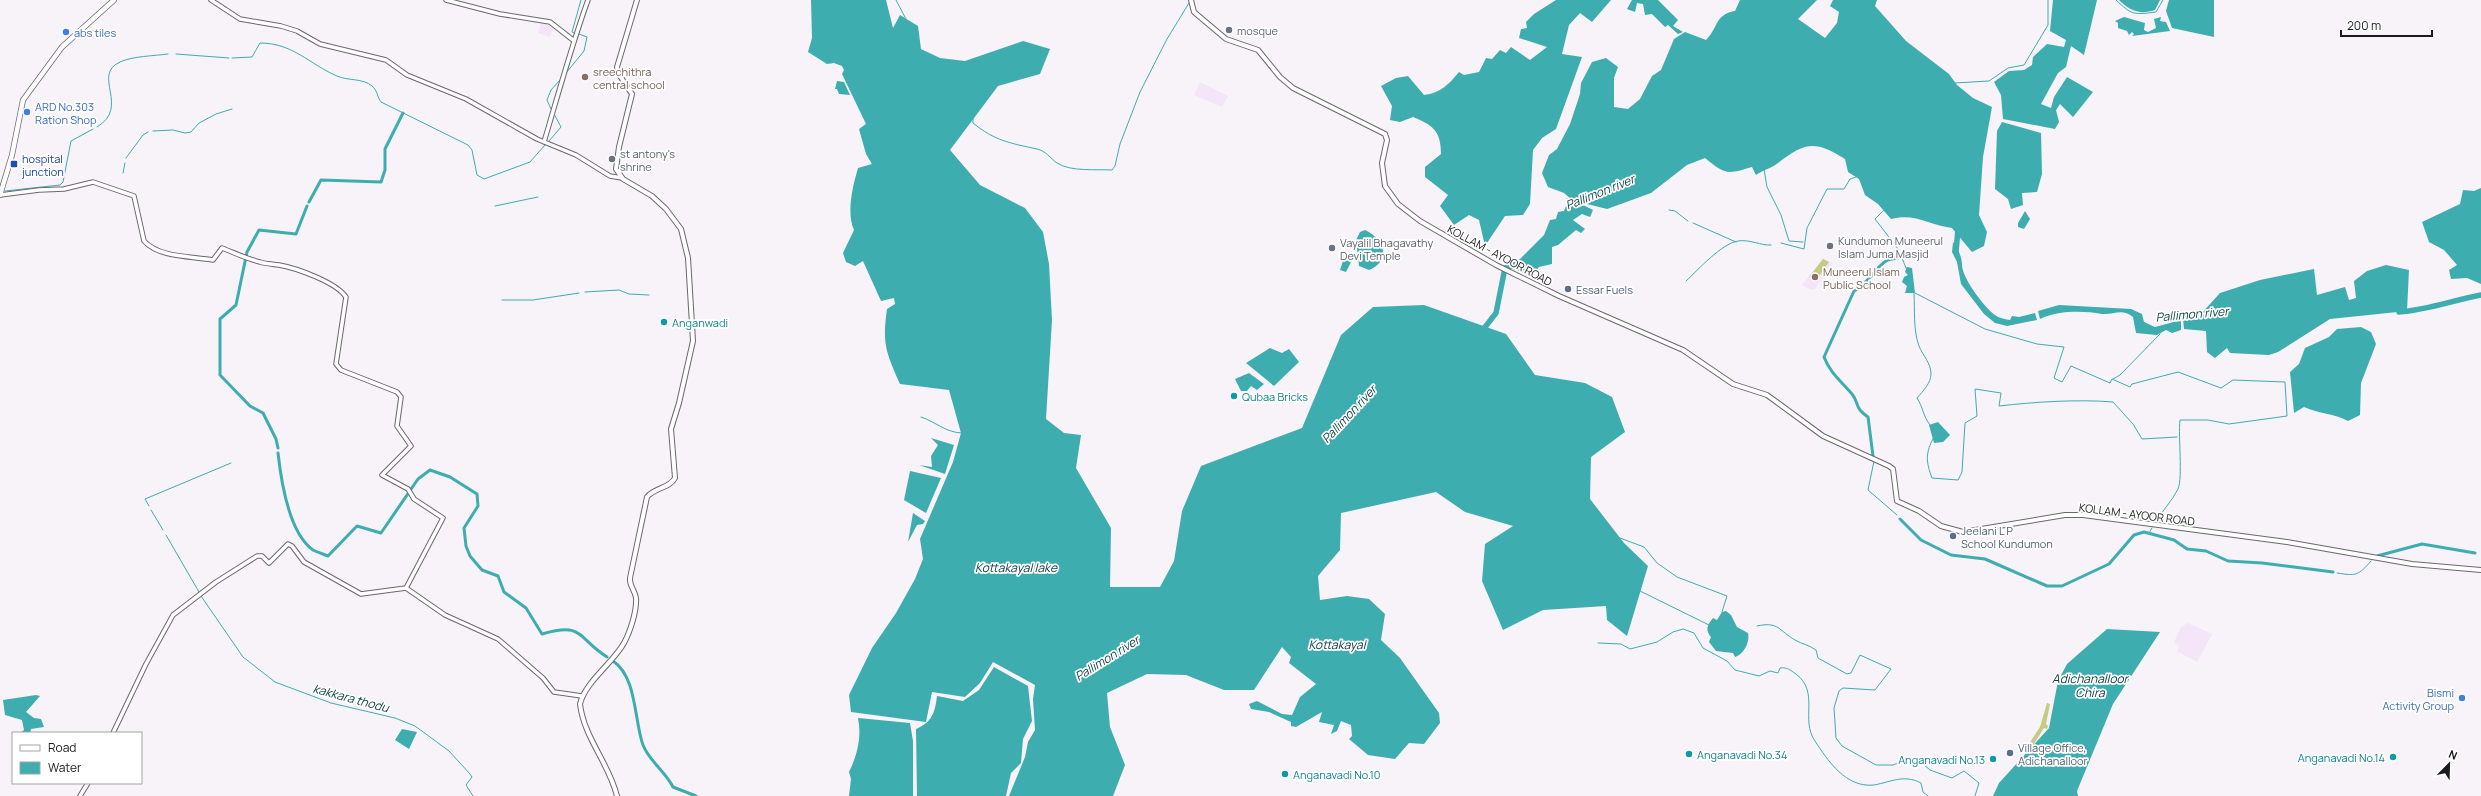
<svg xmlns="http://www.w3.org/2000/svg" width="2481" height="796" font-family="Manrope,sans-serif">
	<style>
		.education { fill: #f4e5f8 }
		.green { fill: #c5cb82 }
		.water { fill: #3dadaf }
		.lines { fill: none; stroke-linecap: round; stroke-linejoin: round }
		.stream { stroke: #3dadaf; stroke-width: 1 }
		.canal { stroke: #3dadaf; stroke-width: 3 }
		.river { stroke: #3dadaf; stroke-width: 5.5 }
		.tertiary-casing { stroke: #6c676d; stroke-width: 5.5 }
		.secondary-casing { stroke: #6c676d; stroke-width: 6 }
		.primary-casing { stroke: #6c676d; stroke-width: 6 }
		.tertiary { stroke: #fff; stroke-width: 3.5 }
		.secondary { stroke: #fff; stroke-width: 4 }
		.primary { stroke: #fff; stroke-width: 4.5 }
		.worship-dot { fill: #6b7280; stroke: #fff; stroke-width: 1.5 }
		.shop-dot { fill: #3f7fe0; stroke: #fff; stroke-width: 1.5 }
		.education-dot { fill: #8d6e63; stroke: #fff; stroke-width: 1.5 }
		.transit-dot { fill: #1a4fb4; stroke: #fff; stroke-width: 1.5 }
		.service-dot { fill: #5c6f8a; stroke: #fff; stroke-width: 1.5 }
		.culture-dot { fill: #0f9aa8; stroke: #fff; stroke-width: 1.5 }
		.labels { text-anchor: middle; dominant-baseline: central; stroke-width: 3.5; stroke-linejoin: round; paint-order: stroke }
		.worship-label { font-size: 11px; fill: #5b616d; stroke: #fff; text-anchor: start }
		.shop-label { font-size: 11px; fill: #366cbe; stroke: #fff; text-anchor: start }
		.education-label { font-size: 11px; fill: #785e54; stroke: #fff; text-anchor: start }
		.transit-label { font-size: 11px; fill: #164399; stroke: #fff; text-anchor: start }
		.street-label { font-size: 11px; fill: #1b1a1c; stroke: #fff }
		.service-label { font-size: 11px; fill: #4e5e75; stroke: #fff; text-anchor: start }
		.culture-label { font-size: 11px; fill: #0d838f; stroke: #fff; text-anchor: start }
		.water-label { font-size: 12px; font-style: italic; fill: #104243; stroke: #fff }
	</style>
	<rect width="100%" height="100%" fill="#f8f2f9"/>
	<path class="education" d="M541 23 554 27 550 37 538 33Z
		M1200 82 1228 96 1222 107 1194 95Z
		M1823 258 1833 263 1814 290 1807 288 1802 285Z
		M2188 623 2212 634 2197 662 2177 651 2179 646 2174 642 2181 627Z"/>
	<path class="green" d="M1823 259 1829 262 1816 281 1809 277Z
		M2047 703 2050 704 2046 724 2048 726 2047 729 2044 728 2030 750 2027 747 2040 727Z"/>
	<path class="water" d="M811 0H886L893 28 900 15 918 26 921 49 940 58 965 61 1023 41 1050 49 1040 74 998 86 950 150 980 185 1025 208 1043 232 1049 264 1052 320 1046 419 1064 433 1081 435 1076 468 1111 528 1110 587H1160L1174 561 1182 511 1201 466 1302 428 1341 335 1373 307 1424 305 1506 334 1535 375 1585 383 1612 397 1625 432 1591 457 1590 499 1624 543 1648 566 1627 636 1607 620 1606 606 1543 610 1503 630 1482 581 1485 544 1513 526 1465 512 1436 492 1341 513 1340 550 1318 576 1320 600 1347 596 1369 599 1385 614 1381 640 1400 658 1439 713 1440 723 1424 744 1409 743 1395 759 1368 755 1349 739 1352 736 1351 725 1341 721 1337 731 1331 734 1334 725 1319 722 1322 712 1296 727 1291 726V722L1269 712 1251 709 1249 704 1257 701 1282 714 1292 715 1300 697 1316 684 1289 663 1291 657 1282 647 1254 690H1224L1186 675 1147 674 1107 693 1110 727 1125 765 1113 796H1009L1025 757 1028 742 1035 730 1033 699 1035 685 993 662 980 683 965 697 932 692 926 722 851 712 849 695 872 648 896 613 915 579 923 559 920 539 953 462 961 433 949 390 900 384C886 352 882 344 887 309L895 304 894 298 881 301 863 261 855 266 846 262 843 253 854 230C846 213 853 185 858 168L872 164 866 154 859 129 866 124 842 74 844 70 842 66 834 63 827 64 808 52 812 38Z
		M1556 0H1611L1592 22 1580 13 1569 25 1562 54 1582 57 1556 129 1542 138 1533 150 1530 204 1523 215 1505 216 1485 246 1479 220 1469 215 1454 225 1440 206 1448 195 1425 177V167L1441 154C1441 131 1433 125 1413 117L1400 122 1390 120 1392 106 1381 86 1396 78 1408 76 1424 95C1441 93 1449 84 1459 72L1464 75 1479 72 1486 58 1492 59 1500 50 1506 53 1511 47 1530 60 1547 47 1519 38 1521 29 1527 28 1526 22 1534 14Z
		M1632 0H1658L1678 20 1673 26 1683 32 1678 34 1668 25 1665 27 1652 14 1645 15 1643 4 1637 3 1635 12 1627 9Z
		M1740 0H1817L1798 19 1825 38 1837 23 1839 12 1830 6 1833 0H1877L1875 6 1906 41 1949 74 1957 85 1973 98 1992 107 1983 157 1979 215 1987 232 1984 246 1972 252 1952 228C1928 225 1916 213 1891 219L1878 204 1865 195 1859 179 1848 172 1845 159C1815 140 1805 142 1778 163 1772 168 1763 170 1756 175L1752 167C1726 175 1725 174 1705 158L1687 165 1651 193 1607 209 1575 201 1593 210 1590 217 1582 214 1573 220 1585 229 1581 233 1576 230 1558 245 1552 247V264L1539 267 1531 276 1506 266 1520 259 1544 235 1550 220 1556 219 1558 212 1564 211 1568 201 1566 198 1573 201 1564 193 1548 187 1542 173 1549 155 1557 149 1570 124 1580 94 1581 83 1592 62 1606 58 1618 67 1614 78V107L1628 109 1640 99 1652 76 1661 70 1674 39 1685 32 1706 40C1719 27 1714 15 1735 11Z
		M2053 0H2097L2084 55 2071 46 2066 67 2058 73 2041 104 2051 108 2054 97 2067 77 2093 92 2073 117 2060 104 2056 110 2059 122 2055 129 2003 119 2001 95 1994 82 2009 71 2024 70 2032 65 2033 57 2047 44 2064 47 2066 40 2050 31Z
		M2119 0H2160L2155 10C2140 15 2130 11 2119 0Z
		M2169 0H2214V37L2172 28 2166 11Z
		M2124 17 2145 23 2144 30 2148 32 2156 28 2154 19 2161 17 2160 21 2166 22 2170 31 2132 36 2134 34 2132 32 2129 35 2127 31 2118 28V23L2115 21Z
		M837 81 844 82 850 95 839 94 837 89H835Z
		M2002 122 2041 133 2042 174 2037 192 2022 193 2023 205 2011 209 2008 199 1995 189 1997 131Z
		M2481 188V284L2467 278 2451 279 2449 270 2457 265 2444 250 2429 242 2422 222 2460 204 2463 190 2474 191Z
		M2025 211 2030 219 2024 229 2018 227V223Z
		M1365 230C1383 238 1393 260 1369 270L1359 266 1356 240 1360 232Z
		M1953 242C1959 249 1962 259 1962 265 1962 278 1985 308 1995 315 1999 318 2004 319 2010 320L2012 316 2019 317 2035 313 2037 320 2007 326 1995 323 1984 314 1961 284 1957 262 1952 252Z
		M1353 253 1355 254 1346 272 1340 270 1343 261Z
		M2386 265 2409 270 2407 311 2330 319 2278 352 2269 355 2230 353 2227 348 2215 358 2207 352 2206 331 2184 329 2183 319 2201 314 2220 293 2260 280 2314 269 2317 295 2345 287 2349 300 2356 298 2354 281 2367 271Z
		M1907 267 1912 268 1915 293H1905L1907 286 1902 282 1904 277 1908 275 1905 272Z
		M2059 305 2131 309 2142 314 2144 322 2155 327 2181 320V330L2172 333 2166 330 2157 335 2136 333 2133 317C2122 308 2114 315 2102 314 2083 311 2060 310 2040 319L2038 311Z
		M2361 327 2371 332 2376 344 2361 383 2360 415 2348 421C2334 413 2319 414 2304 407L2294 413 2290 372 2299 364 2305 348 2329 337 2337 329Z
		M1270 348 1282 353 1289 349 1299 362 1274 386 1246 363Z
		M1249 373 1264 384 1257 390 1251 386 1247 391H1241L1235 379Z
		M1938 422 1950 435 1943 442 1934 443 1929 425Z
		M931 438 954 445 945 474 919 465 932 467 931 456 938 445Z
		M910 471 941 478 926 513 904 500Z
		M913 513 925 521 923 524 917 525 908 542Z
		M1726 611 1731 615 1737 627 1748 633C1750 642 1744 654 1735 657L1733 653 1716 651 1709 642 1711 637C1705 630 1707 625 1713 618L1717 620 1722 612Z
		M2107 629 2160 632 2113 704 2077 791 2078 796H1993L1999 783 2049 728 2058 681 2067 664Z
		M994 667 1028 686 1032 721 1023 739 1021 763 1011 773 1006 796H917L916 729C932 722 935 713 937 696L963 701 979 690Z
		M36 695 40 696 26 712 34 718 41 719 44 727 31 729 30 733H20L24 730 22 720 5 715 3 700Z
		M858 718 910 723 913 741V796H849L851 779 849 772C857 756 862 737 858 718Z
		M402 729 417 732 409 749 395 740Z"/>
	<g class="lines">
		<path class="stream" d="M896 0 906 19
			M2116 0C2132 15 2133 15 2156 12L2163 0
			M576 34 572 32 581 0
			M176 54 229 58
			M232 58 252 57 260 43C293 43 309 64 337 76 348 81 363 78 372 86 378 91 377 97 381 102L468 145 472 150 477 175 484 179 530 162 545 145
			M566 73 584 51 587 37 579 34
			M1955 83 1989 81 2008 68 2024 65 2048 25V0
			M551 109 547 100 551 90 560 80
			M973 117V123C995 141 1010 143 1037 149 1046 151 1050 158 1057 163 1071 172 1096 169 1112 170L1115 166 1120 144 1140 92 1167 39 1189 3
			M97 127C131 107 91 75 120 62 133 56 154 56 168 54
			M153 131 173 130 185 133 191 132 199 123 216 114 232 109
			M549 141 561 127 554 114
			M126 158 143 135 148 132
			M1764 169 1767 187 1781 215 1789 241 1803 242
			M123 173 125 163
			M5 191 60 185 63 182 71 141 93 129
			M495 206 538 197
			M1669 210 1675 211 1688 221
			M1884 210 1875 219 1898 249 1907 270
			M1693 223 1736 242
			M1781 243 1804 249 1807 228 1827 189H1844L1850 179 1856 177
			M1686 281C1699 269 1721 244 1738 241 1749 239 1762 246 1771 245
			M585 292 619 290 629 294 649 295
			M1914 293C1915 311 1913 329 1919 346 1923 356 1931 363 1931 374 1931 383 1923 391 1917 398 1923 407 1923 416 1930 425
			M1915 293 1985 329 2037 344 2064 347 2054 378 2062 382 2071 366 2110 383 2112 379 2130 387 2132 384 2178 372 2221 388 2233 380 2285 382 2287 416 2229 424 2208 420H2180C2178 437 2183 477 2178 489 2172 501 2162 511 2155 523
			M502 300H533L579 293
			M2113 379 2120 375 2160 334
			M921 417C936 422 945 432 961 433
			M1934 437C1925 453 1926 462 1932 478L1958 480 1962 472 1965 423 1977 416 1975 389 2001 393 1999 406C2034 402 2078 399 2113 402L2133 424 2142 439 2177 437
			M1874 461 1868 490 1897 515
			M149 506 145 499 231 463
			M151 510 163 530
			M2149 533 2152 528
			M166 535 199 592
			M1620 538 1644 547 1657 563 1677 577 1727 596 1722 612
			M2337 573C2356 576 2358 576 2371 561
			M1640 591 1709 625
			M201 596 243 657 275 682 331 703 395 718 415 726 449 751 470 774 472 777 466 785 473 796
			M1757 626C1779 621 1779 631 1795 640 1802 644 1809 645 1816 650L1818 658 1847 674 1851 673 1860 655 1891 669 1875 690 1843 688 1839 691 1834 708 1836 738 1842 746 1876 765H1893L1903 761 1922 763 1930 770 1952 778 1964 771 1979 783 1975 796
			M1598 643 1621 644 1630 649 1657 642 1673 632 1683 629 1694 633 1703 648 1727 661 1735 670 1759 676 1770 671 1778 673 1780 668C1787 667 1790 670 1796 674 1820 692 1800 720 1815 741 1828 761 1846 788 1874 785 1891 782 1904 774 1921 783L1923 792 1928 796"/>
		<path class="canal" d="M309 202 321 180 381 182 385 170V149L403 113
			M278 448 276 439 263 413 250 406 220 375V319L236 305 247 252 259 230 296 234 307 206
			M278 453C281 480 289 533 313 550 317 552 323 554 328 556L357 526 381 533 418 479 430 470 450 477 477 494 478 506 464 528 466 546 470 556 482 570 498 576 504 592 526 608 542 634C584 622 576 637 607 657
			M1873 456 1868 417C1853 406 1860 404 1852 394 1841 381 1830 373 1824 357L1854 291C1867 285 1875 268 1886 261 1890 258 1897 259 1902 257
			M1900 519 1921 540 1951 555 1985 559 2047 586H2062L2109 564 2134 535 2144 532 2174 540 2187 549 2206 551 2228 561 2262 563 2333 572
			M2377 556 2422 544 2475 553
			M613 661C637 677 634 720 643 745 649 761 666 772 673 787L696 796"/>
		<path class="river" d="M1956 252 1958 229
			M2399 312C2427 310 2454 300 2481 295
			M1482 331 1496 313 1505 268 1516 265"/>
		<defs>
			<path id="tertiary" d="M211 0 240 19 281 26 297 31 320 44 386 60 407 75 466 99 537 139 576 155 610 176 622 178
				M446 0 500 14 550 22 573 40
				M544 142C558 95 571 47 588 0
				M0 195 39 190 64 189 93 182 134 196 144 241C159 258 193 256 213 260L222 248C235 253 247 259 260 262 266 264 273 264 279 265 296 268 336 282 346 297L336 364 341 370 397 392 401 397 397 426 411 446 382 475 408 489 414 499 443 518 406 588
				M113 733 146 664 173 615 216 582 257 556H262L269 563 288 544 292 546 304 562 361 594 406 588 445 615 498 639 543 678 554 692 582 696
				M80 796 88 783"/>
			<path id="secondary" d="M1191 0 1194 12 1226 39 1258 50 1280 77 1293 88 1385 134 1387 140 1382 163 1385 186 1398 204 1420 221 1496 265 1559 296 1683 350 1733 384 1767 395 1823 436 1889 466 1893 469 1897 501 1919 511 1941 526 1963 532 2065 515H2083L2287 542 2412 564 2481 570
				M617 796C609 763 584 738 580 704 585 682 613 663 624 643 630 632 637 611 636 598 635 590 629 586 630 578L647 497C654 488 670 488 675 478L671 429 679 403 693 341 688 258 681 229 666 209 652 196 623 179 616 169 619 147 632 94 618 73 617 67 637 0"/>
			<path id="primary" d="M0 195 12 155 23 100 62 47 114 0"/>
		</defs>
		<use href="#tertiary" class="tertiary-casing"/>
		<use href="#secondary" class="secondary-casing"/>
		<use href="#primary" class="primary-casing"/>
		<use href="#tertiary" class="tertiary"/>
		<use href="#secondary" class="secondary"/>
		<use href="#primary" class="primary"/>
	</g>
	<g class="worship-dot">
		<circle cx="1229" cy="30" r="4"/>
		<circle cx="612" cy="159" r="4"/>
		<circle cx="1830" cy="246" r="4"/>
		<circle cx="1332" cy="248" r="4"/>
	</g>
	<g class="shop-dot">
		<circle cx="66" cy="32" r="4"/>
		<circle cx="27" cy="112" r="4"/>
		<circle cx="2462" cy="698" r="4"/>
	</g>
	<g class="education-dot">
		<circle cx="585" cy="77" r="4"/>
		<circle cx="1815" cy="277" r="4"/>
	</g>
	<rect class="transit-dot" x="10" y="160" width="8" height="8" rx="2"/>
	<g class="service-dot">
		<circle cx="1568" cy="289" r="4"/>
		<circle cx="1953" cy="536" r="4"/>
		<circle cx="2010" cy="753" r="4"/>
	</g>
	<g class="culture-dot">
		<circle cx="664" cy="322" r="4"/>
		<circle cx="1234" cy="396" r="4"/>
		<circle cx="1689" cy="754" r="4"/>
		<circle cx="2393" cy="757" r="4"/>
		<circle cx="1993" cy="759" r="4"/>
		<circle cx="1285" cy="774" r="4"/>
	</g>
	<g class="labels">
		<g class="worship-label">
			<text x="1237" y="30">mosque</text>
			<text x="620" y="153">st antony's<tspan x="620" dy="13">shrine</tspan></text>
			<text x="1838" y="240">Kundumon Muneerul<tspan x="1838" dy="13">Islam Juma Masjid</tspan></text>
			<text x="1340" y="242">Vayalil Bhagavathy<tspan x="1340" dy="13">Devi Temple</tspan></text>
		</g>
		<g class="shop-label">
			<text x="74" y="32">abs tiles</text>
			<text x="35" y="106">ARD No.303<tspan x="35" dy="13">Ration Shop</tspan></text>
			<text x="2454" y="692" text-anchor="end">Bismi<tspan x="2454" dy="13">Activity Group</tspan></text>
		</g>
		<g class="education-label">
			<text x="593" y="71">sreechithra<tspan x="593" dy="13">central school</tspan></text>
			<text x="1823" y="271">Muneerul Islam<tspan x="1823" dy="13">Public School</tspan></text>
		</g>
		<g class="transit-label">
			<text x="22" y="158">hospital<tspan x="22" dy="13">junction</tspan></text>
		</g>
		<g class="street-label">
			<text transform="translate(1500 255) rotate(28)">KOLLAM - AYOOR ROAD</text>
			<text transform="translate(2137 514) rotate(7)">KOLLAM - AYOOR ROAD</text>
		</g>
		<g class="service-label">
			<text x="1576" y="289">Essar Fuels</text>
			<text x="1961" y="530">Jeelani L P<tspan x="1961" dy="13">School Kundumon</tspan></text>
			<text x="2018" y="747">Village Office,<tspan x="2018" dy="13">Adichanalloor</tspan></text>
		</g>
		<g class="culture-label">
			<text x="672" y="322">Anganwadi</text>
			<text x="1242" y="396">Qubaa Bricks</text>
			<text x="1697" y="754">Anganavadi No.34</text>
			<text x="2385" y="757" text-anchor="end">Anganavadi No.14</text>
			<text x="1985" y="759" text-anchor="end">Anganavadi No.13</text>
			<text x="1293" y="774">Anganavadi No.10</text>
		</g>
		<g class="water-label">
			<text transform="translate(1600 192) rotate(-22)">Pallimon river</text>
			<text transform="translate(2192 314) rotate(-5)">Pallimon river</text>
			<text transform="translate(1349 414) rotate(-47)">Pallimon river</text>
			<text x="1016" y="567">Kottakayal lake</text>
			<text x="1337" y="644">Kottakayal</text>
			<text transform="translate(1107 658) rotate(-32)">Pallimon river</text>
			<text x="2090" y="678">Adichanalloor<tspan x="2090" dy="14">Chira</tspan></text>
			<text transform="translate(351 698) rotate(15)">kakkara thodu</text>
		</g>
	</g>
	<rect x="12" y="732" width="130" height="52" fill="#ffffff" stroke="#a4a3a4"/>
	<rect x="20" y="745" width="20" height="6" fill="#ffffff" stroke="#a4a3a4"/>
	<text x="48" y="752" font-size="12" fill="#1b1a1c">Road</text>
	<rect x="20" y="762" width="20" height="12" fill="#3dadaf" stroke="#a4a3a4"/>
	<text x="48" y="772" font-size="12" fill="#1b1a1c">Water</text>
	<g transform="translate(2449 764) rotate(23)" stroke="#ffffff" stroke-width="3" paint-order="stroke">
	<path d="M0-3L7 15L0 10L-7 15Z" fill="#1b1a1c"/>
	<text y="-6" font-size="11" font-weight="bold" text-anchor="middle" fill="#1b1a1c">N</text>
	</g>
	<path d="M2341 30v6h91v-6" fill="none" stroke="#1b1a1c" stroke-width="2"/>
	<text x="2347" y="30" font-size="12" fill="#1b1a1c" stroke="#ffffff" stroke-width="3" paint-order="stroke">200 m</text>
</svg>
